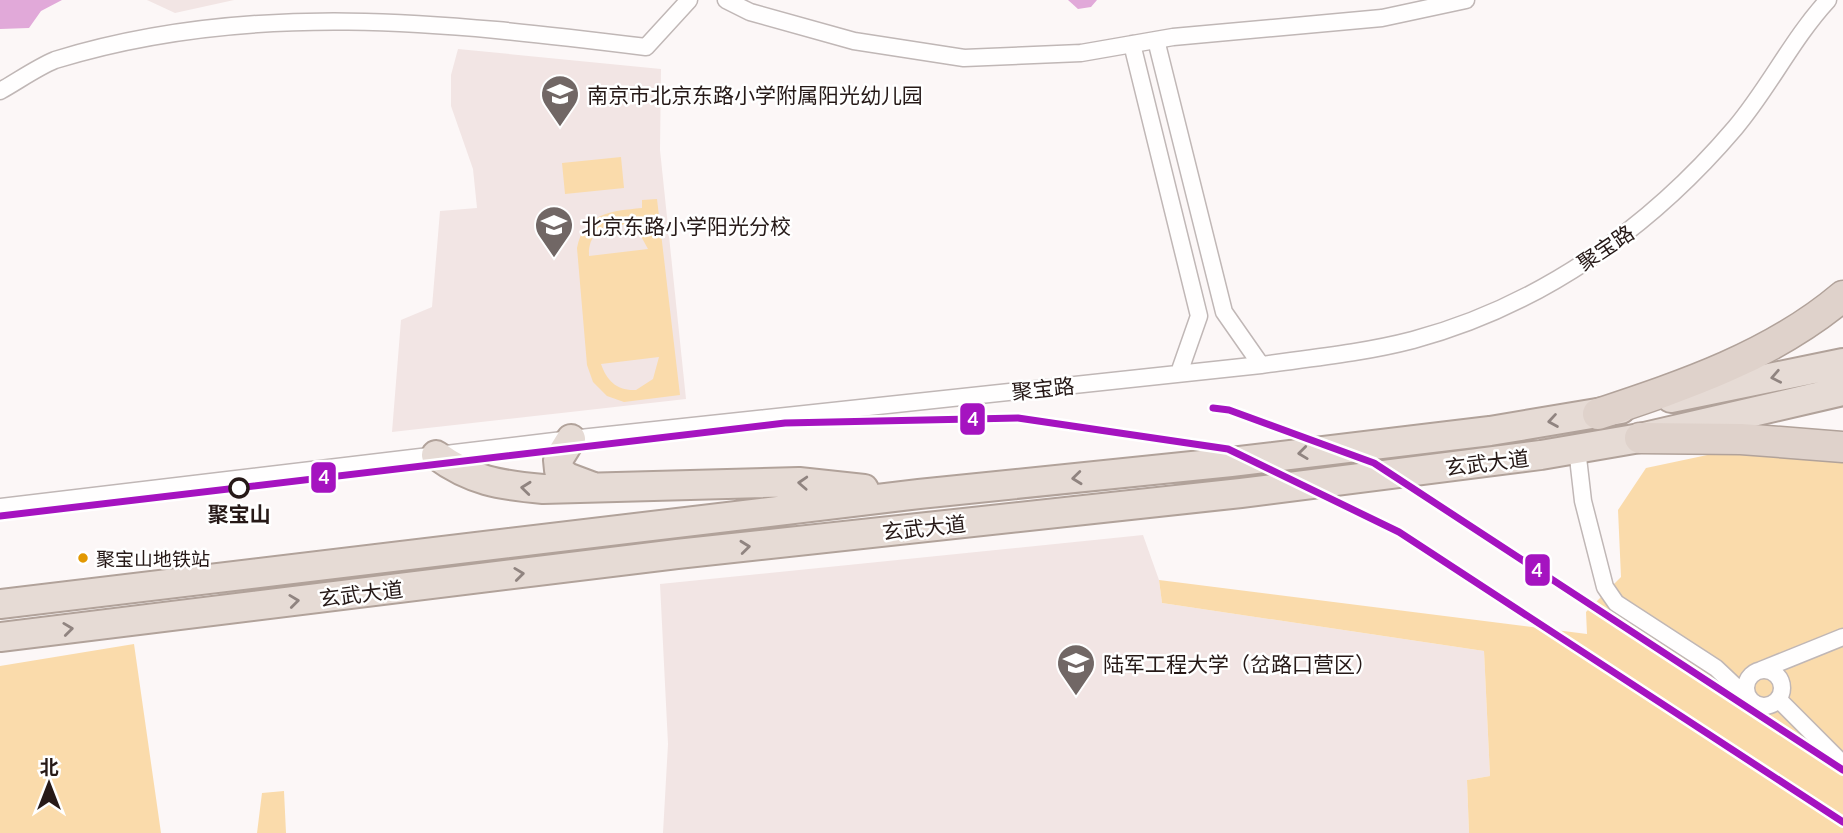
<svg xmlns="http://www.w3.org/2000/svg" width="1843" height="833" font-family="Lato,'Noto Sans SC',sans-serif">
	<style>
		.built { fill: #f2e5e4 }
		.green { fill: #fadbab; fill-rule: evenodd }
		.water { fill: #e1a9d9 }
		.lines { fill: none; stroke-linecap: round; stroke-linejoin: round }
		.minor-casing { stroke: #c0b7b6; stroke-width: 19 }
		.trunk-casing { stroke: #b1a29a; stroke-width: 32 }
		.motorway-casing { stroke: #b1a29a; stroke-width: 33 }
		.minor { stroke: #fffefe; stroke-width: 16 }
		.trunk { stroke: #e6dbd5; stroke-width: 28 }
		.motorway { stroke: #dfd2cb; stroke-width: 30 }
		.metro-1-casing { stroke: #fff; stroke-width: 12 }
		.metro-1 { stroke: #a513c0; stroke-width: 7 }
		.oneway { stroke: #908480 }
		.stop-dot { fill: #fff; stroke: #261917; stroke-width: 3.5 }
		.bus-dot { fill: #e29802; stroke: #fff; stroke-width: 2.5 }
		.labels { text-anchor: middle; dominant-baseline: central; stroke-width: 5; stroke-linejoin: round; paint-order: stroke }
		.bus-label { font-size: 19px; fill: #261917; stroke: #fff; text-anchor: start }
		.poi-label { font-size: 21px; fill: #261917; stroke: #fff; text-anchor: start }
		.street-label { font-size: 21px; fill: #261917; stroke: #fff }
		.stop-label { font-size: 21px; font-weight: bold; fill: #261917; stroke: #fff }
		.line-badge { stroke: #fff; stroke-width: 2.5 }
		.badge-label { font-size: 19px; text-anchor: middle; font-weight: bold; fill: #fff }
	</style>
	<rect width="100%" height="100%" fill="#fcf7f7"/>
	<path class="built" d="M147 0H234L175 13Z
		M458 49 661 69 660 150 686 399 392 432 401 320 432 307 440 211 477 208 473 169 451 106V75Z
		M1143 535 1159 580 1162 603 1484 651 1490 776 1467 780 1469 833H663L668 744 660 584Z"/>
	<path class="green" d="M621 157 624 188 565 194 562 163Z
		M657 199 680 395 624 402 607 396 593 382 587 365 577 248C584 213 611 211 642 208V200ZM615 223 637 229 648 249 589 256C588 238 598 227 615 223ZM659 357 653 379 636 390C617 391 607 381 601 364Z
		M1731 450 1843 456V833H1469L1467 780 1490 776 1484 651 1162 603 1159 580 1587 634 1586 612 1621 577 1618 510 1646 468Z
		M134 644 161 833H0V666Z
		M284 791 286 833H257L262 793Z"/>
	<path class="water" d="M0 0H62L41 11 29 28 0 29Z
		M1068 0H1097L1091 7 1078 9Z"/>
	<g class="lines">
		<defs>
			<path id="minor" d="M726 0 750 12 854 41 964 58 1081 53 1173 37 1382 18 1466 0
				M1156 40 1224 312 1261 365
				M1132 44 1199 316 1179 373
				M0 91C18 81 36 68 55 60 250 0 445 22 646 47L689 0
				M1577 449 1583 501 1605 587 1616 603 1716 668 1750 700
				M0 507 571 439 1261 365C1312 358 1363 353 1413 340 1540 306 1650 228 1735 128 1769 88 1792 39 1828 0
				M1761 670 1843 637
				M1746 688a18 18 0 1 1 36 0a18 18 0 1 1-36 0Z
				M1778 699 1843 764"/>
			<path id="trunk" d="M1671 398 1843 363
				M571 439 558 460 559 470 567 477 591 486
				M436 455C471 481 500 485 543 489L799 482 864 489
				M0 604 919 494 1231 462 1490 431 1621 409
				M0 637 677 554 1241 493 1541 455 1640 438 1843 391"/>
			<path id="motorway" d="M1598 414C1685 385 1772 356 1843 296
				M1640 438 1741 439 1843 447"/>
		</defs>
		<use href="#minor" class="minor-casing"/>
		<use href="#trunk" class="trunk-casing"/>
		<use href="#motorway" class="motorway-casing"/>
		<use href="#minor" class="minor"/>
		<use href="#trunk" class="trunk"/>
		<use href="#motorway" class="motorway"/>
		<defs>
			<path id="metro-1" d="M1213 408 1229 410 1374 463 1843 770
				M0 516 785 423 1018 418 1228 449 1399 532 1843 822"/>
		</defs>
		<use href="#metro-1" class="metro-1-casing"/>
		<use href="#metro-1" class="metro-1"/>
	</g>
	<defs><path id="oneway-chevron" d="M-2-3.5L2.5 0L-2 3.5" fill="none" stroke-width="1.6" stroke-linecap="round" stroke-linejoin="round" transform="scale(1.75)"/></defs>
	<g class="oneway">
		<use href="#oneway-chevron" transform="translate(1776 377) rotate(169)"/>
		<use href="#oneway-chevron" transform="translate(1553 421) rotate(171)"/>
		<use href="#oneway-chevron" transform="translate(1303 453) rotate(173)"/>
		<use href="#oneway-chevron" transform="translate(1077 478) rotate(174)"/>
		<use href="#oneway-chevron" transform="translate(803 483) rotate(-177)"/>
		<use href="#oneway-chevron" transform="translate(526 488) rotate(-174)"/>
		<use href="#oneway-chevron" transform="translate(745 547) rotate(-6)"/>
		<use href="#oneway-chevron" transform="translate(519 574) rotate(-7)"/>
		<use href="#oneway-chevron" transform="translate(294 601) rotate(-7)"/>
		<use href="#oneway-chevron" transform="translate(68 629) rotate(-7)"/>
	</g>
	<defs>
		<symbol id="school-pin" viewBox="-11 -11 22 30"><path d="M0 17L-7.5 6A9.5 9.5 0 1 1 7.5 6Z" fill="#716765" stroke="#fff"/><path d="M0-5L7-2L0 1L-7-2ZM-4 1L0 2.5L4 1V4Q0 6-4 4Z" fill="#fff"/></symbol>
		<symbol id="university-pin" viewBox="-11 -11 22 30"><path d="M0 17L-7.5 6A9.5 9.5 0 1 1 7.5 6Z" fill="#716765" stroke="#fff"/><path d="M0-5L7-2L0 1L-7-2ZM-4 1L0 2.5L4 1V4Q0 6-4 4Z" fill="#fff"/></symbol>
	</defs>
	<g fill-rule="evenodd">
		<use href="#school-pin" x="538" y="72" width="44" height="60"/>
		<use href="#school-pin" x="532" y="203" width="44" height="60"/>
		<use href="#university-pin" x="1054" y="641" width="44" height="60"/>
	</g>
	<circle class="stop-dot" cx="239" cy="488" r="9"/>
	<circle class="bus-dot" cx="83" cy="558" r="6"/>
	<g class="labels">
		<g class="bus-label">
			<text x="96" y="558">聚宝山地铁站</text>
		</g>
		<g class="poi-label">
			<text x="587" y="94">南京市北京东路小学附属阳光幼儿园</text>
			<text x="581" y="225">北京东路小学阳光分校</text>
			<text x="1103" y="663">陆军工程大学（岔路口营区）</text>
		</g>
		<g class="street-label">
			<text transform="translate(1605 247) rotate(-34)">聚宝路</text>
			<text transform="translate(1043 388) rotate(-6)">聚宝路</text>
			<text transform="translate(1487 462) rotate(-7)">玄武大道</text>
			<text transform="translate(924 527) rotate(-6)">玄武大道</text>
			<text transform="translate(361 593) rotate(-7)">玄武大道</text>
		</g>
		<g class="stop-label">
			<text x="239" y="513">聚宝山</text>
		</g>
	</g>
	<g class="line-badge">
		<rect x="959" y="402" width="27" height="34" rx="7" fill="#a513c0"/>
		<rect x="310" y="461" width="27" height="33" rx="7" fill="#a513c0"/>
		<rect x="1524" y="553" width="27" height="34" rx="7" fill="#a513c0"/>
	</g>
	<g class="badge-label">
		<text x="973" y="426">4</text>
		<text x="324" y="484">4</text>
		<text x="1537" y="577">4</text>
	</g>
	<g transform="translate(49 784)" stroke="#ffffff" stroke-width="5" paint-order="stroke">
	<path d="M0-5L12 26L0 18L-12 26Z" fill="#261917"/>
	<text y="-10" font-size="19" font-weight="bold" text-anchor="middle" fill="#261917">北</text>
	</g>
</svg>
